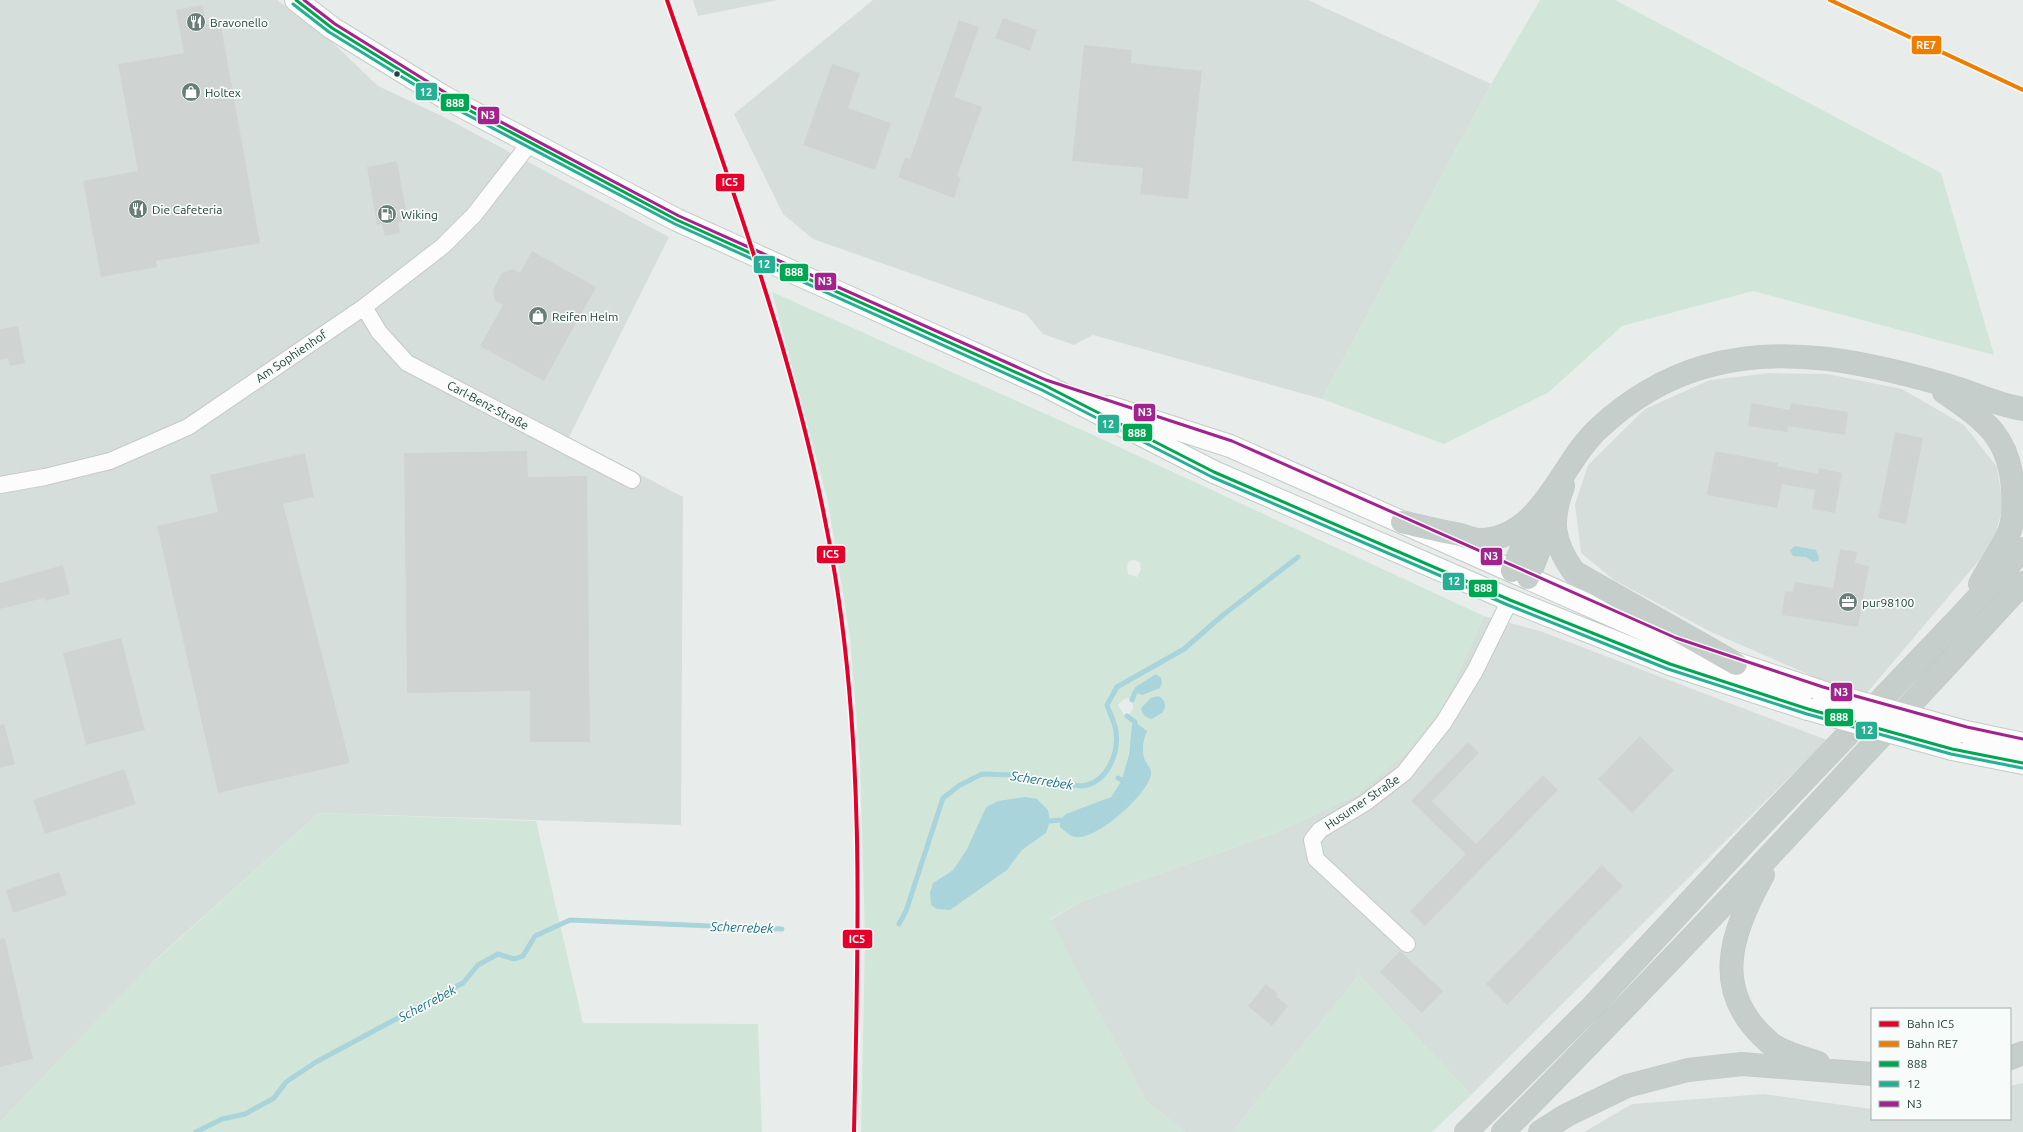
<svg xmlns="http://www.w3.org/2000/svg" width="2023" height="1132" font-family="Ubuntu,sans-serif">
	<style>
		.built { fill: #d6dedb }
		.green { fill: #d1e6d8; fill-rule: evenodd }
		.water { fill: #a9d4db }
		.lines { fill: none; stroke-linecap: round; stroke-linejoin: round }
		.stream { stroke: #a9d4db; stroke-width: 5 }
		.building { fill: #cfd4d2 }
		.minor-casing { stroke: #c5cac8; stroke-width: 18 }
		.secondary-casing { stroke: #c3cbc8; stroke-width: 24 }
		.trunk-casing { stroke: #c3ccc9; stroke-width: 24 }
		.minor { stroke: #fcfcfc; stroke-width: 16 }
		.secondary { stroke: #fcfcfc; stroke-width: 22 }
		.trunk { stroke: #c6cecc; stroke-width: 22 }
		.secondary-bridge-casing { stroke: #c3cbc8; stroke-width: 24; stroke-linecap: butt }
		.secondary-bridge { stroke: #fcfcfc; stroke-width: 22 }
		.bus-1-casing { stroke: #f7fbf9; stroke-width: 6 }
		.bus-2-casing { stroke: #f7fbf9; stroke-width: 6 }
		.bus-3-casing { stroke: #f7fbf9; stroke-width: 6 }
		.bus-1 { stroke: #00a651; stroke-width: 3 }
		.bus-2 { stroke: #27af93; stroke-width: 3 }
		.bus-3 { stroke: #a2238e; stroke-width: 3 }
		.rail-1-casing { stroke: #f7fbf9; stroke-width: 7 }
		.rail-2-casing { stroke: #f7fbf9; stroke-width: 7 }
		.rail-1 { stroke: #e4002b; stroke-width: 4 }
		.rail-2 { stroke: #ef7d00; stroke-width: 4 }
		.bus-dot { fill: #24423a; stroke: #f7fbf9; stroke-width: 1.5 }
		.labels { text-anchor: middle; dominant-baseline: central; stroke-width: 3.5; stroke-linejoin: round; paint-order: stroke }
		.poi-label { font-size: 12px; fill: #24423a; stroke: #f7fbf9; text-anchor: start }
		.street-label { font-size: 12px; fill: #24423a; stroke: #f7fbf9 }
		.water-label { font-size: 13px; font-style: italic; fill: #1c6f80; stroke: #f7fbf9 }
		.line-badge { stroke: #f7fbf9; stroke-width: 1.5 }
		.badge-label { font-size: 11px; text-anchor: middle; font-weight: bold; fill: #fff }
	</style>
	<rect width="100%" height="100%" fill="#e8edeb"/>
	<path class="built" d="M0 0H277L332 42 378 86 442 116 669 237 569 437 683 497 681 825 319 813 155 960 0 1122Z
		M693 0H778L698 16Z
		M873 0H1308L1491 84 1322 399 1093 335 1074 345 1043 334 1026 314 813 239 783 214 734 114Z
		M1770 373 1827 374 1902 389 1964 425 1997 467 2003 506 1993 544 1866 694 1828 683 1711 632 1614 580 1581 553 1575 504 1588 465 1645 409 1710 380Z
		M1484 616 1540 631 1827 740 1471 1095 1359 975 1232 1132H1185L1146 1101 1050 920 1082 901 1278 832 1358 794 1441 710Z
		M2023 1083V1132H1584L1632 1104 1764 1094 1872 1109V1119H2010V1086Z"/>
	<path class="green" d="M1540 0H1615L1941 173 1994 355 1753 291 1622 326 1549 392 1444 444 1322 399 1491 84Z
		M772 292 1093 435 1484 616 1441 710 1404 755 1358 794 1278 832 1082 901 1050 919 1146 1101 1185 1132H861L865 939 860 761 850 637 828 502ZM1135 560 1140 563 1141 569 1137 577 1128 574 1127 566 1129 561ZM1128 698 1132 700C1134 707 1133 712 1127 716L1124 715 1118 705 1123 700ZM1132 724 1142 741 1144 759 1151 770 1075 837 1066 814C1080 809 1097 805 1110 797 1127 787 1130 743 1132 724ZM986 807 1046 833 1022 850 1007 870 933 883 953 870 967 849Z
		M319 813 536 821 583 1023 758 1024 762 1132H0V1122L147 968Z
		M1359 975 1471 1095 1432 1132H1232Z"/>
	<path class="water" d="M1795 546 1816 550 1819 558 1818 561 1813 562 1806 557 1793 556 1790 550Z
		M1156 674 1161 678 1162 682 1160 688 1142 695 1135 692 1134 688Z
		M1158 696C1165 699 1167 705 1163 712L1152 719C1145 717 1142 715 1141 708L1151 698Z
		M1135 722 1147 731C1143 740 1142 748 1144 758 1146 764 1152 767 1151 775 1147 795 1096 841 1075 837 1070 836 1064 830 1060 827V820L1066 814 1111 797 1122 780 1129 754 1132 724Z
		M1025 797 1037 799 1048 810 1050 821 1046 833 1022 850 1007 870 950 910 937 909 931 905 930 893 933 883 953 870 967 849 986 807 998 801Z"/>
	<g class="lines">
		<path class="stream" d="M1132 700 1135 692
			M1127 716 1135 722
			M1118 778 1122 780
			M1050 821 1060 820
			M899 924 906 911 943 798 960 785 982 774 1013 775 1081 786C1106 784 1119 755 1116 732 1115 723 1110 714 1107 705L1117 687 1184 649 1223 615 1298 557
			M196 1132 222 1119 245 1114 274 1098 286 1082 316 1062 463 983 478 965 498 954 514 959 523 956 535 936 570 920 782 929"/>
	</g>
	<path class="building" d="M203 5 206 24 220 21 260 243 156 261 157 267 101 277 83 181 138 171 118 64 184 53 176 10Z
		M1003 18 1037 30 1030 51 995 38Z
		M959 20 979 27 954 97 982 107 957 176 961 178 954 198 898 177 905 157 910 159Z
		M1084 45 1132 50 1131 63 1202 71 1188 199 1140 194 1143 168 1072 161Z
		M832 64 860 73 848 108 891 123 875 170 803 145Z
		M397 161 408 221 398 223 400 233 385 236 382 224 377 225 367 167Z
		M532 251 596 287 544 381 480 346 503 305 495 301 493 290 502 273 513 269 520 273Z
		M18 326 25 363 10 366 8 358 0 360V329Z
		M1751 403 1790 410 1791 403 1848 412 1845 435 1788 426 1787 432 1748 426Z
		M1895 432 1923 438 1906 524 1878 518Z
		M527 451 528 477 587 476 590 742H530V691L407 693 404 453Z
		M1715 451 1778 463 1777 466 1818 474 1819 468 1842 473 1835 513 1812 509 1815 490 1782 484 1777 508 1707 495Z
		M305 453 314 497 283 504 350 763 218 793 157 526 218 512 210 475Z
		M1840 549 1857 552 1855 563 1869 566 1858 627 1782 615 1785 591 1793 592 1795 582 1833 588Z
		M63 565 70 594 45 601 44 598 0 609V583Z
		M121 638 145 730 86 745 63 653Z
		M4 724 15 764 0 768V725Z
		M1640 736 1674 770 1632 813 1598 779Z
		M1468 742 1479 753 1432 801 1476 844 1543 775 1558 790 1425 926 1410 911 1466 854 1411 801Z
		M124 769 136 804 45 834 33 800Z
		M1602 865 1623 886 1507 1005 1486 984Z
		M59 872 67 895 13 913 6 890Z
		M5 938 33 1059 0 1067V939Z
		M1400 951 1443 991 1422 1013 1380 972Z
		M1266 984 1278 994 1276 996 1288 1006 1272 1026 1248 1006Z"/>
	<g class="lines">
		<defs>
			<path id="minor" d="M364 307 379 332 407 363 632 480
				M0 485 45 477 110 461 188 427 364 307 443 246 474 215 530 143
				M1407 944 1316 859 1312 840 1320 830 1365 803 1404 773 1444 722 1475 671 1510 600"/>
			<path id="secondary" d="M296 0 332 28 444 97 677 220 1044 385 1214 472 1510 600 1670 664 1808 709
				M1109 407 1230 446 1674 643 1822 692
				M1966 732 2023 744
				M1952 749 2023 763"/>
			<path id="trunk" d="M1944 392C1985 420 2010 437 2013 490 2014 503 2014 518 2010 530 2003 548 1989 566 1980 584
				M1563 486C1550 521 1552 541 1574 572L1736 664
				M1402 522C1421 527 1441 531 1460 535 1467 537 1477 541 1484 540 1543 535 1561 463 1599 428 1628 401 1665 378 1704 367 1783 343 1869 363 1946 385 1972 392 1996 405 2023 409
				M1512 571 1537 514
				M1528 578 1553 514
				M1763 875C1730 934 1710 992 1770 1043 1783 1053 1803 1058 1818 1063
				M2010 1058 2023 1053
				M1466 1132 1592 1007 1747 840 1962 615 2023 549
				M1503 1132C1681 953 1852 768 2023 583
				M1540 1132 1567 1115 1627 1086 1688 1070 1742 1064 1872 1074"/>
		</defs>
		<use href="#minor" class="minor-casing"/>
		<use href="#secondary" class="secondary-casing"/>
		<use href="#trunk" class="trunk-casing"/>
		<use href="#minor" class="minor"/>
		<use href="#secondary" class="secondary"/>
		<use href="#trunk" class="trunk"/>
		<defs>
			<path id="secondary-bridge" d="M1822 692 1966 732
				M1808 709 1952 749"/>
		</defs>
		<use href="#secondary-bridge" class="secondary-bridge-casing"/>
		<use href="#secondary-bridge" class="secondary-bridge"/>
		<defs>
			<path id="bus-1" d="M296 0 332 28 444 97 677 220 1044 385 1214 472 1510 600 1670 664 1808 709 1952 749 2023 763"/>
			<path id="bus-2" d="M293 4 329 32 441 101 675 224 1042 390 1212 477 1508 605 1668 669 1807 714 1951 754 2022 768"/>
			<path id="bus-3" d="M304 0 335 24 446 93 679 216 1046 380 1232 441 1676 638 1823 687 1967 727 2023 739"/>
		</defs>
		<use href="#bus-1" class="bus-1-casing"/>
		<use href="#bus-2" class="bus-2-casing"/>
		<use href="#bus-3" class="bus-3-casing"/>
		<use href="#bus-1" class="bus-1"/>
		<use href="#bus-2" class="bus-2"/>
		<use href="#bus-3" class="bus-3"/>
		<defs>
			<path id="rail-1" d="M667 0C732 189 803 377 835 575 865 759 858 946 854 1132"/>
			<path id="rail-2" d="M1830 0 2023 90"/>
		</defs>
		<use href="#rail-1" class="rail-1-casing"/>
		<use href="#rail-2" class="rail-2-casing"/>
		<use href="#rail-1" class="rail-1"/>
		<use href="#rail-2" class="rail-2"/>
	</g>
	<defs>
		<symbol id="restaurant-disc" viewBox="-11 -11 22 22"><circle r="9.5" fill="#697e78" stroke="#f7fbf9"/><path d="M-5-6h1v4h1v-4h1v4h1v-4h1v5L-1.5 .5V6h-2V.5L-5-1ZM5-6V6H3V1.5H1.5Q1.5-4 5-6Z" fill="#fff"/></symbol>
		<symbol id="shop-disc" viewBox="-11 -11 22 22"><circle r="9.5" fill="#697e78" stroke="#f7fbf9"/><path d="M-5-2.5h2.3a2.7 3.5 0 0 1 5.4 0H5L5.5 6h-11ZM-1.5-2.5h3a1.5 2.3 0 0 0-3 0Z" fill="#fff"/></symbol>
		<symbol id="fuel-disc" viewBox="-11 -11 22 22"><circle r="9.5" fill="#697e78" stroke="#f7fbf9"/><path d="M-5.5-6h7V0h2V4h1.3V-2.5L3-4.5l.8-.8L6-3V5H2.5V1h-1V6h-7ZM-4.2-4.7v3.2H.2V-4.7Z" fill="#fff"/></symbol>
		<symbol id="office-disc" viewBox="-11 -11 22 22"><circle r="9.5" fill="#697e78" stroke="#f7fbf9"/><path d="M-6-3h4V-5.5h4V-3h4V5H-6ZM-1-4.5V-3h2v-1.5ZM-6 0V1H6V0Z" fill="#fff"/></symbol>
	</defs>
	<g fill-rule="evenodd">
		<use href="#restaurant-disc" x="185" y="11" width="22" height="22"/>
		<use href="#shop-disc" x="180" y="81" width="22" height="22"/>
		<use href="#restaurant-disc" x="127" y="198" width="22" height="22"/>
		<use href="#fuel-disc" x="376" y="203" width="22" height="22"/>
		<use href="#shop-disc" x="527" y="305" width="22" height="22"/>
		<use href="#office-disc" x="1837" y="591" width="22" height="22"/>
	</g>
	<circle class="bus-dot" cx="397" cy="74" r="3.5"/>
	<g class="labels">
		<g class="poi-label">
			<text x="210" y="22">Bravonello</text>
			<text x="205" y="92">Holtex</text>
			<text x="152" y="209">Die Cafeteria</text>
			<text x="401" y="214">Wiking</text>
			<text x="552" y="316">Reifen Helm</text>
			<text x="1862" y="602">pur98100</text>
		</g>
		<g class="street-label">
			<text transform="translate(291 356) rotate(-34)">Am Sophienhof</text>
			<text transform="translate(488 405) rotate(28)">Carl-Benz-Straße</text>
			<text transform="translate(1362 802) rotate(-34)">Husumer Straße</text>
		</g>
		<g class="water-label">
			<text transform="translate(1042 780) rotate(9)">Scherrebek</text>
			<text transform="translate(742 927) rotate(2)">Scherrebek</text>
			<text transform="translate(427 1003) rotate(-28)">Scherrebek</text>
		</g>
	</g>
	<g class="line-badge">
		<rect x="1911" y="35" width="31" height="20" rx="4" fill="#ef7d00"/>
		<rect x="415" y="82" width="23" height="19" rx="4" fill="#27af93"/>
		<rect x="440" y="93" width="30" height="19" rx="4" fill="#00a651"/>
		<rect x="477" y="106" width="23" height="19" rx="4" fill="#a2238e"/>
		<rect x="715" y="173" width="30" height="19" rx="4" fill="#e4002b"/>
		<rect x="753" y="255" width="23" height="19" rx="4" fill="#27af93"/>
		<rect x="779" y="263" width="30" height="19" rx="4" fill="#00a651"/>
		<rect x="814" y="272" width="23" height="19" rx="4" fill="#a2238e"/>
		<rect x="1133" y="403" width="23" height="19" rx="4" fill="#a2238e"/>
		<rect x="1097" y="414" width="23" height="20" rx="4" fill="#27af93"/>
		<rect x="1122" y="423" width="31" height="19" rx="4" fill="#00a651"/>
		<rect x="816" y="545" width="30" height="19" rx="4" fill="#e4002b"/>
		<rect x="1480" y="547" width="23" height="19" rx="4" fill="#a2238e"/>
		<rect x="1442" y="572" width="23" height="19" rx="4" fill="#27af93"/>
		<rect x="1468" y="579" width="30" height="19" rx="4" fill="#00a651"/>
		<rect x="1830" y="682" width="23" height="20" rx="4" fill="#a2238e"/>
		<rect x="1824" y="708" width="30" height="19" rx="4" fill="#00a651"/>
		<rect x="1855" y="721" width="23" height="19" rx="4" fill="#27af93"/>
		<rect x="842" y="929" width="31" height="20" rx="4" fill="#e4002b"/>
	</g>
	<g class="badge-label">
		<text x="1926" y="49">RE7</text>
		<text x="426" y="96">12</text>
		<text x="455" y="107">888</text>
		<text x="488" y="119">N3</text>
		<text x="730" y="186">IC5</text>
		<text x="764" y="268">12</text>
		<text x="794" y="276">888</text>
		<text x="825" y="285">N3</text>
		<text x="1145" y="416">N3</text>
		<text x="1108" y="428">12</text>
		<text x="1137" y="437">888</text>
		<text x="831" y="558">IC5</text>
		<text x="1491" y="560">N3</text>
		<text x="1454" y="585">12</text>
		<text x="1483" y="592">888</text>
		<text x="1841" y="696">N3</text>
		<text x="1839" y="721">888</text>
		<text x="1867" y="734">12</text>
		<text x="857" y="943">IC5</text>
	</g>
	<rect x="1871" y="1008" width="140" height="112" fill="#f7fbf9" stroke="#a3b1ad"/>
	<rect x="1879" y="1021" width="20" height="6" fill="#e4002b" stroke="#a3b1ad"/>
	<text x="1907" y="1028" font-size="12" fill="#24423a">Bahn IC5</text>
	<rect x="1879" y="1041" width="20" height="6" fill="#ef7d00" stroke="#a3b1ad"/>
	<text x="1907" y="1048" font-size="12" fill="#24423a">Bahn RE7</text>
	<rect x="1879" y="1061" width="20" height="6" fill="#00a651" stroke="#a3b1ad"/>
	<text x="1907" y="1068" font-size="12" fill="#24423a">888</text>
	<rect x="1879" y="1081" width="20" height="6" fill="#27af93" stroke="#a3b1ad"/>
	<text x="1907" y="1088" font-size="12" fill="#24423a">12</text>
	<rect x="1879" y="1101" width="20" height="6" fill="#a2238e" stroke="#a3b1ad"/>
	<text x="1907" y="1108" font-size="12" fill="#24423a">N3</text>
</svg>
